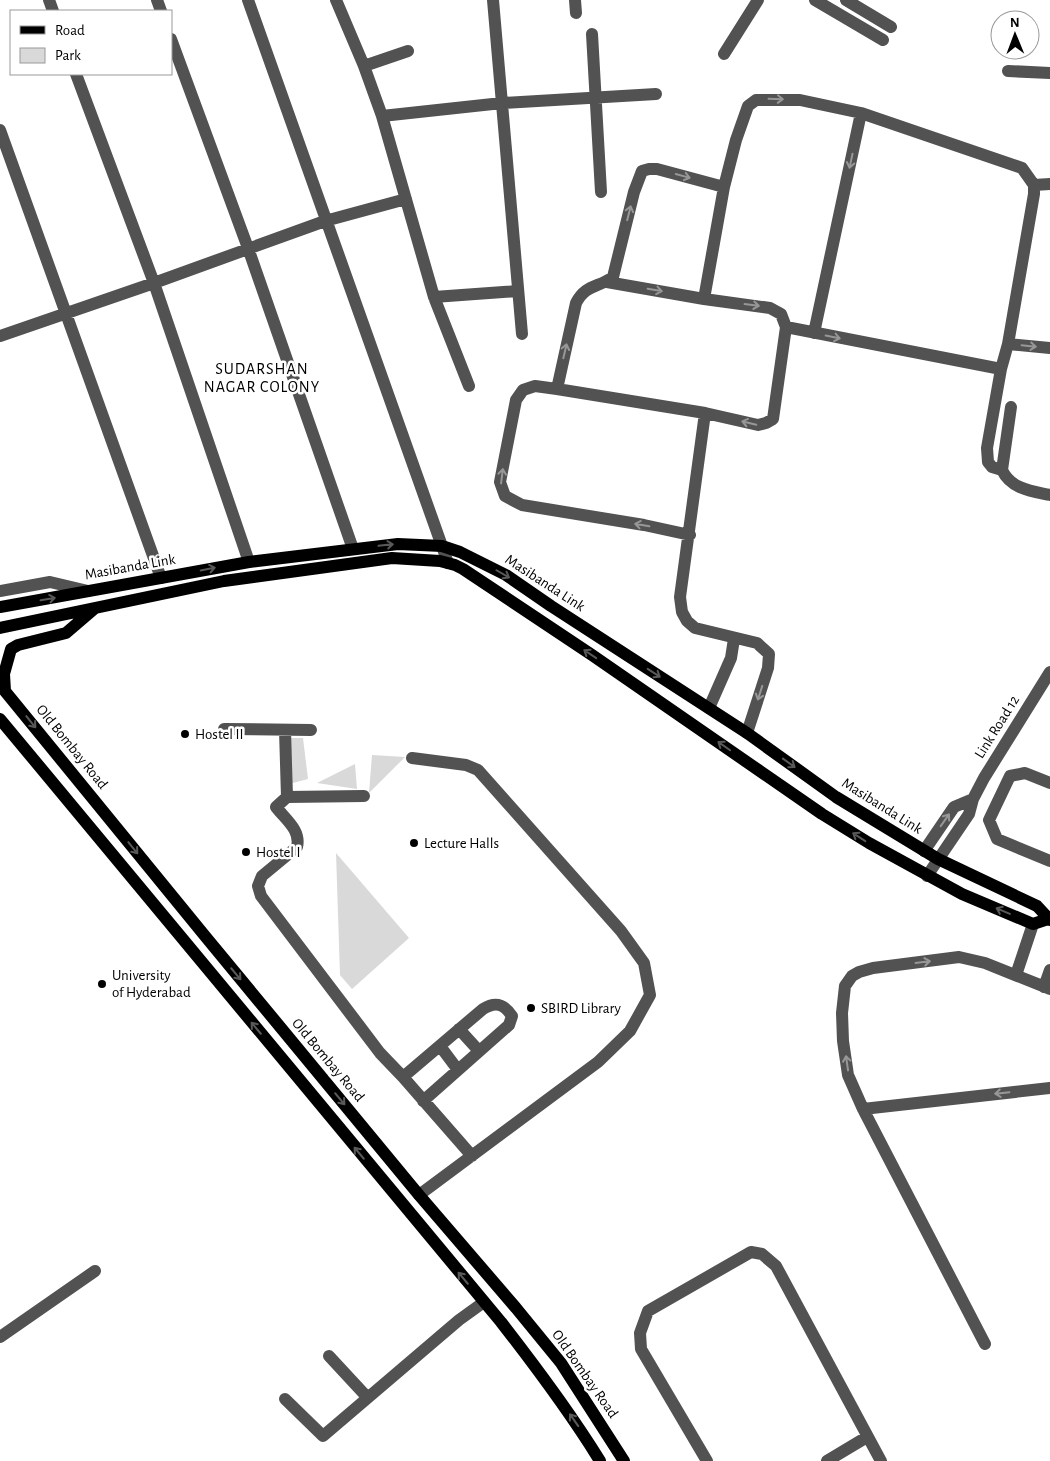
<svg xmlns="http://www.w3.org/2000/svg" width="1050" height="1461" font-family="'Alegreya Sans',sans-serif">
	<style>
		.green { fill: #d9d9d9 }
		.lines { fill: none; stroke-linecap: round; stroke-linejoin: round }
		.minor { stroke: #525252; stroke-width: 12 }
		.major { stroke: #000; stroke-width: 12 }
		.oneway { stroke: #979797 }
		.oneway2 { stroke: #595959 }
		.poi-dot { fill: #000; stroke: #fff; stroke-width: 2 }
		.labels { text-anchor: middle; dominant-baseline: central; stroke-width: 5; stroke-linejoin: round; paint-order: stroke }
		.street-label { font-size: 15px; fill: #000; stroke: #fff }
		.poi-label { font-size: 15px; fill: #000; stroke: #fff; text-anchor: start }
		.neighbourhood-label { font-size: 16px; letter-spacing: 1px; fill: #000; stroke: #fff }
	</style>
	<rect width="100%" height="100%" fill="#fff"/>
	<path class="green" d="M291 738H303L308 779 289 784Z
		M372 755 405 757 369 793Z
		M355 764 357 789 317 783Z
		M336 853 409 938 352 989 340 975Z"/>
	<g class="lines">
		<path class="minor" d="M49 0 53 11
			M157 0 161 11
			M248 0 448 563
			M336 0 364 66 382 116 434 297 469 386
			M493 0 522 334
			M575 0 576 13
			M815 0 883 40
			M846 0 891 27
			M592 34 601 192
			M171 39 248 248 353 549
			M724 54 758 0
			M364 66 408 51
			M1008 71 1050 73
			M76 74 154 283 249 562
			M382 116 502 103 656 94
			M0 130 161 578
			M1034 185 1050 184
			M607 282 704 299 770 308 781 314 786 327 773 419 766 423 758 425 705 413 680 597 682 612 687 621 695 628 757 643 769 654 768 668 747 733
			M434 297 518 291
			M704 299 724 187 736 140 748 106 756 100H800L861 113 1022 168 1034 185V194L1008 344 1001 369 987 448 988 462 992 467 1002 470
			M786 327 1001 369
			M814 333 861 113
			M0 336 154 283 325 221 406 199
			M1008 344 1050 348
			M557 389 705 413
			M1011 407 1002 470C1011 489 1031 491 1050 495
			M690 535 644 525 522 505 505 496 500 482 516 400 523 390 535 386 557 389 576 303C586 284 598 288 613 277L634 192 642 171 649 169H657L724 187
			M0 591 50 582 88 591
			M709 708 731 658 734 639
			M224 729 311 730
			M285 730 287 797 276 807C286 820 301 830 297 847L262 876 258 886 261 896 380 1053 403 1077 472 1156
			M412 758 466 765 478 770 621 931 644 963 650 995 630 1031 598 1062 419 1195
			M1050 783 1025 773 1010 776 989 820 997 839 1050 861
			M287 797 364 796
			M924 851 954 807 973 799
			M927 876 969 814 973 799 984 778 1050 672
			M1016 975 1033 924
			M1044 987 1050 970
			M459 1029 479 1051
			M440 1046 458 1070
			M403 1077 483 1009C496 1001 504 1004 512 1016L509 1025 423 1101
			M863 1109 1050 1088
			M0 1337 95 1271
			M985 1344 863 1109 848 1075 843 1041 842 1013 845 986 852 976 859 972 873 968 959 957 985 963 1050 989
			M329 1356 367 1397
			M285 1399 323 1436 459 1320 484 1302
			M707 1461 641 1349 640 1333 648 1311 751 1252 762 1254 776 1266 881 1461
			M827 1461 867 1437"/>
		<path class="major" d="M0 607 249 562 398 544 442 546 460 552 506 575 551 606 747 733 836 797 938 859 1037 906 1050 920
			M0 628 224 581 392 558 440 561 455 565 463 569 592 655 822 814 869 843 962 894 1033 924 1048 919
			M0 685 205 936 419 1195 516 1308 561 1363 624 1461
			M5 691 4 674 11 649 18 645 66 633 94 609
			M0 719 501 1322C536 1367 570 1412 600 1461"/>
	</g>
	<defs><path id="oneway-shaft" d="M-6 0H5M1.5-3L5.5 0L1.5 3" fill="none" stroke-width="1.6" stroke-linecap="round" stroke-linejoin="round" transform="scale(1.25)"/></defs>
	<g class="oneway">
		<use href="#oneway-shaft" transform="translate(776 99) rotate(2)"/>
		<use href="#oneway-shaft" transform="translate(851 161) rotate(102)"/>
		<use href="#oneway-shaft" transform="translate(683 176) rotate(15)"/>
		<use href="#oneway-shaft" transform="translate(629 213) rotate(-76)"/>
		<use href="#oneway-shaft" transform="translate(655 290) rotate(10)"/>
		<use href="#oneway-shaft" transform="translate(752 305) rotate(7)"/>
		<use href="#oneway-shaft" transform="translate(833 337) rotate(11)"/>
		<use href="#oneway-shaft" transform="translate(1029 346) rotate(6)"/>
		<use href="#oneway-shaft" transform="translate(565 351) rotate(-77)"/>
		<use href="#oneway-shaft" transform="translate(749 423) rotate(-167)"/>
		<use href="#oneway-shaft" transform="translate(502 476) rotate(-83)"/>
		<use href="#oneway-shaft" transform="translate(642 525) rotate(-170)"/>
		<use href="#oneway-shaft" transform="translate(760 693) rotate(108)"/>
		<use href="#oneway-shaft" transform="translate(945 820) rotate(-55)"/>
		<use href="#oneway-shaft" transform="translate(923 962) rotate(-7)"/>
		<use href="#oneway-shaft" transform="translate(847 1063) rotate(-98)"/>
		<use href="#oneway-shaft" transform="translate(1002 1093) rotate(174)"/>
	</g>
	<g class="oneway2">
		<use href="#oneway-shaft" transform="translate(386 545) rotate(-6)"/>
		<use href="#oneway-shaft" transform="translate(208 569) rotate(-11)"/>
		<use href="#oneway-shaft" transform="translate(503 574) rotate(30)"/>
		<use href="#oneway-shaft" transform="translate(48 599) rotate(-10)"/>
		<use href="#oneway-shaft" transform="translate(590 654) rotate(-146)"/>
		<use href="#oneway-shaft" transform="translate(654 673) rotate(33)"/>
		<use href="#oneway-shaft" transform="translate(31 722) rotate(51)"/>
		<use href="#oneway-shaft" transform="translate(724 746) rotate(-145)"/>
		<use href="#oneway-shaft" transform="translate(789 763) rotate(36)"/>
		<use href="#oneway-shaft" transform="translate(859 837) rotate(-147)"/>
		<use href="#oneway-shaft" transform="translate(133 848) rotate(51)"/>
		<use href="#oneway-shaft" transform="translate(1003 911) rotate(-157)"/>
		<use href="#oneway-shaft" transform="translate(236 974) rotate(50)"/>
		<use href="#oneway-shaft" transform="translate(256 1028) rotate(-130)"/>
		<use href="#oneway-shaft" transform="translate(340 1099) rotate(50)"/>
		<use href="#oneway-shaft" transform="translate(359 1153) rotate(-130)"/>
		<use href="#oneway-shaft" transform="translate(463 1278) rotate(-130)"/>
		<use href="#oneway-shaft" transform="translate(574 1420) rotate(-125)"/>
	</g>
	<g class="poi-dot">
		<circle cx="185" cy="734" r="5"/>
		<circle cx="414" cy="843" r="5"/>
		<circle cx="246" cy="852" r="5"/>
		<circle cx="102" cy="984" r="5"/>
		<circle cx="531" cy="1008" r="5"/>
	</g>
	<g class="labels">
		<g class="street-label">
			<text transform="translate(130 567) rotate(-10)">Masibanda Link</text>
			<text transform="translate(545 583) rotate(33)">Masibanda Link</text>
			<text transform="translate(997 727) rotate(-58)">Link Road 12</text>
			<text transform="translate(72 747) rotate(51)">Old Bombay Road</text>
			<text transform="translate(882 806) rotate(32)">Masibanda Link</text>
			<text transform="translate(328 1060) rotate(50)">Old Bombay Road</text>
			<text transform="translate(585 1374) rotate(55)">Old Bombay Road</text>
		</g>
		<g class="poi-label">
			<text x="195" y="734">Hostel II</text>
			<text x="424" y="843">Lecture Halls</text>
			<text x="256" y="852">Hostel I</text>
			<text x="112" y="975">University<tspan x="112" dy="17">of Hyderabad</tspan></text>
			<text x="541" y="1008">SBIRD Library</text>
		</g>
		<g class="neighbourhood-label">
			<text x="262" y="369">SUDARSHAN<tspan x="262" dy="18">NAGAR COLONY</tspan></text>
		</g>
	</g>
	<rect x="10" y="10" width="162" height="65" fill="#ffffff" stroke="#999999"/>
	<rect x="20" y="26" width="25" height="8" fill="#000000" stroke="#999999"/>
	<text x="55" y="35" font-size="15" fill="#000000">Road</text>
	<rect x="20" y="48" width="25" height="15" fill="#d9d9d9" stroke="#999999"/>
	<text x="55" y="60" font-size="15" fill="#000000">Park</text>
	<g transform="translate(1015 35) rotate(359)"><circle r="24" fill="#ffffff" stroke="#999999"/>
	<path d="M0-4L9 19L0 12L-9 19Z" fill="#000000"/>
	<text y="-8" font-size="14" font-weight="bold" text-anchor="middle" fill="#000000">N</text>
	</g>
</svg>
